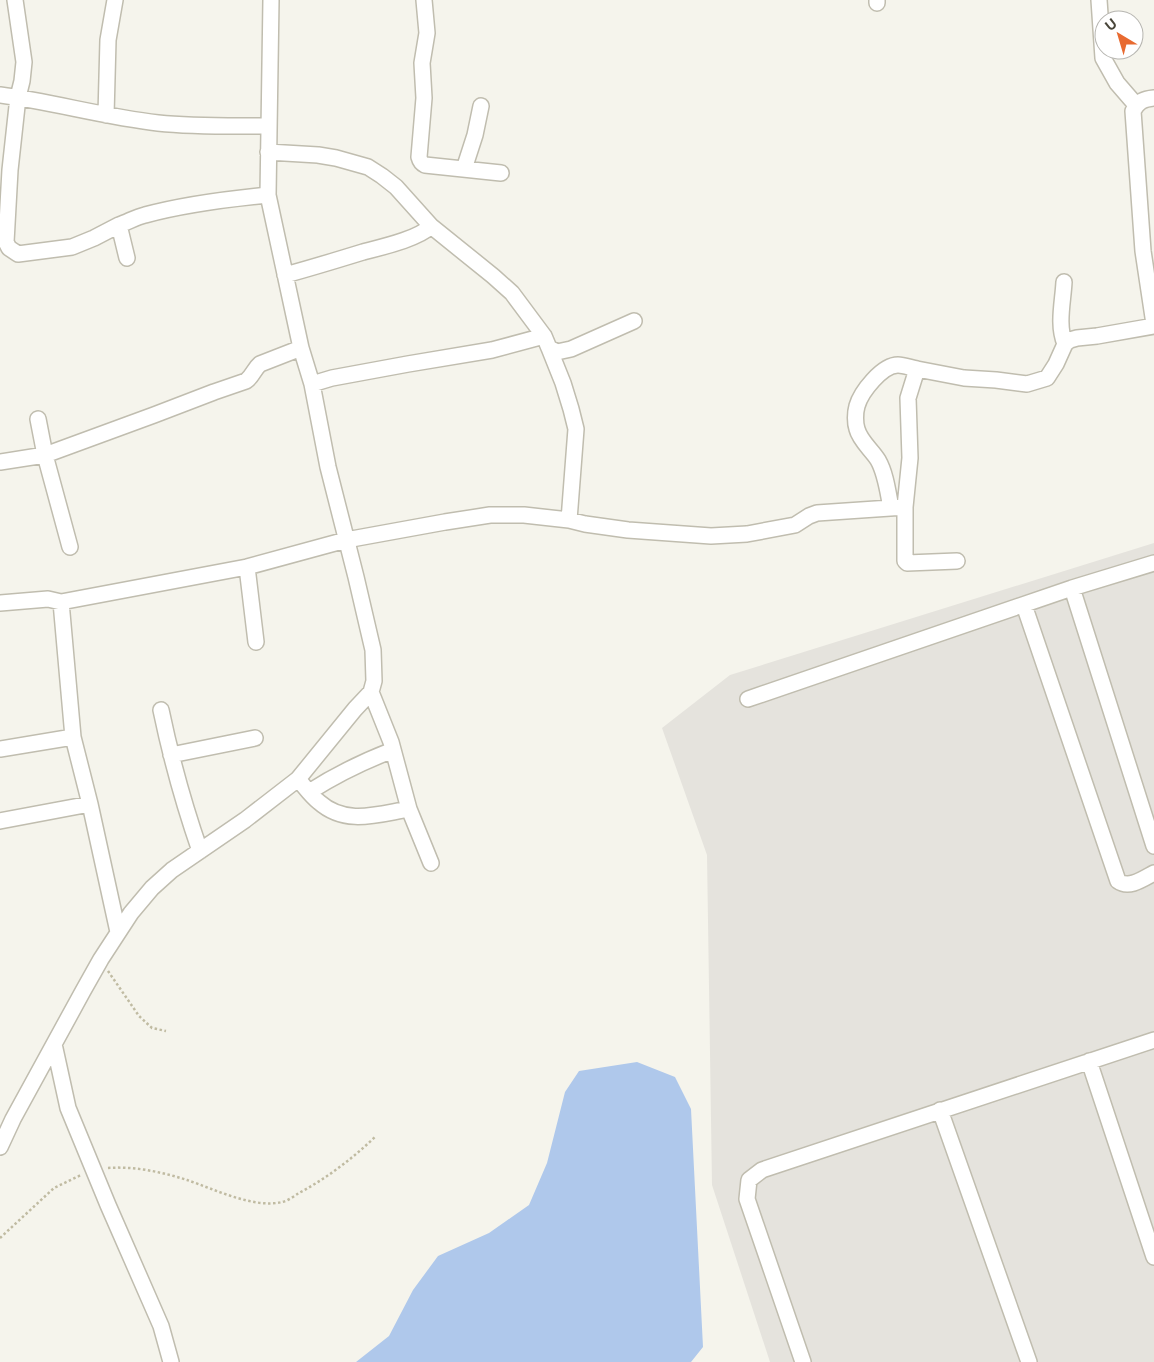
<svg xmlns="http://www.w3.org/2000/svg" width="1154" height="1362" font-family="Inter,sans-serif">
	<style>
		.industrial { fill: #e5e3dd }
		.water { fill: #afc8eb }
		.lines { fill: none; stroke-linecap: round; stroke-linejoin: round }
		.minor-casing { stroke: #c0bdaf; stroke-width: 18 }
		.path { stroke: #c0bba2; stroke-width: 2.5; stroke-dasharray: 2.5 2.5; stroke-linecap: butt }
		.minor { stroke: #fff; stroke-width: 15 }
	</style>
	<rect width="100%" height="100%" fill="#f5f4ec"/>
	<path class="industrial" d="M1154 543V1362H770L712 1185 707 855 662 728 730 675Z"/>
	<path class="water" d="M637 1062 675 1077 691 1109 703 1347 691 1362H356L389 1336 413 1290 438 1256 489 1233 529 1205 547 1163 565 1092 579 1071Z"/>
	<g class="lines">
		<defs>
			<path id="minor" d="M15 0 24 62 22 81 18 97 10 170 6 242 9 248 18 254 72 247 94 238 119 225
				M424 0 427 33 422 63 424 98 419 157C420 161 421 163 425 165L501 173
				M877 0V3
				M1099 0 1103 58 1117 83 1136 105
				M0 95C53 102 105 117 158 123 195 127 232 126 269 126
				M1154 98C1144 99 1138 101 1133 111L1143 251 1154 324
				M106 115 108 40 115 0
				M268 152 318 155 336 158 368 167 382 176 396 187 431 226 493 276 512 293 544 336 549 348 557 352 571 349 634 321
				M464 169 475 135 481 106
				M127 258 119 225C128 222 136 217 145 215 185 204 227 199 268 195
				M285 275C311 268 337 260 363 252 382 247 418 239 431 226
				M1064 282C1063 302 1057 325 1065 344
				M549 348 563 383 571 409 576 429 569 520
				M312 384 332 378 408 364 492 350 544 336
				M38 419 45 455 70 547
				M0 462 45 455 154 415 214 392 246 381C253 376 254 369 260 364L301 348
				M891 508C888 493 886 474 878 460 872 450 860 441 857 429 855 423 855 413 857 406 861 392 882 365 898 365 904 365 911 368 917 369
				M957 561 907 563 905 561V507L910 458 908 398 917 369 964 378 996 380 1027 384 1047 378 1056 364 1065 344 1070 340 1077 338 1097 336 1154 326
				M247 567 256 642
				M1072 588 1154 846
				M61 602 73 737 90 804 118 932
				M0 603 48 599 61 602 247 567 346 540 445 522 490 515H524L569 520 585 524 628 530 711 536 747 534 795 525 809 516 817 513 905 507
				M1024 605 1118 881C1129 889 1143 879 1154 873
				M371 692 391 742 409 809 431 863
				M748 699 1072 588 1154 563
				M161 710C171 758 184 805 200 851
				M0 749 73 737
				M171 755 255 738
				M298 779C305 787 311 796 319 802 346 826 378 814 409 809
				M309 792C337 774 362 762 393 750
				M0 821 90 804
				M54 1044 68 1108 108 1205 161 1326 171 1362
				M1089 1061 1154 1257
				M940 1110 1029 1362
				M0 1147 13 1119 83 991 101 959 131 913 152 888 172 870 245 820 298 779 355 709 371 692 374 681 373 650 356 577 328 467 312 384 301 348 268 195 271 0
				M803 1362 747 1199 749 1180 762 1170 1154 1040"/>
		</defs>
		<use href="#minor" class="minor-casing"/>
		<path class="path" d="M108 971 139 1016 152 1028 166 1031
			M108 1168C134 1166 162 1172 187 1180 214 1189 254 1209 282 1202 288 1201 294 1196 299 1193 327 1178 352 1159 375 1137
			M0 1238 54 1188 81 1175"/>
		<use href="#minor" class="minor"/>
	</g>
	<g transform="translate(1119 35) rotate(322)"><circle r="24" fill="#ffffff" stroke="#b6b5b0"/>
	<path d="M0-4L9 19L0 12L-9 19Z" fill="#e86a30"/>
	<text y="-8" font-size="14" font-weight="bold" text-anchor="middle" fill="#49463a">U</text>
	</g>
</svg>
